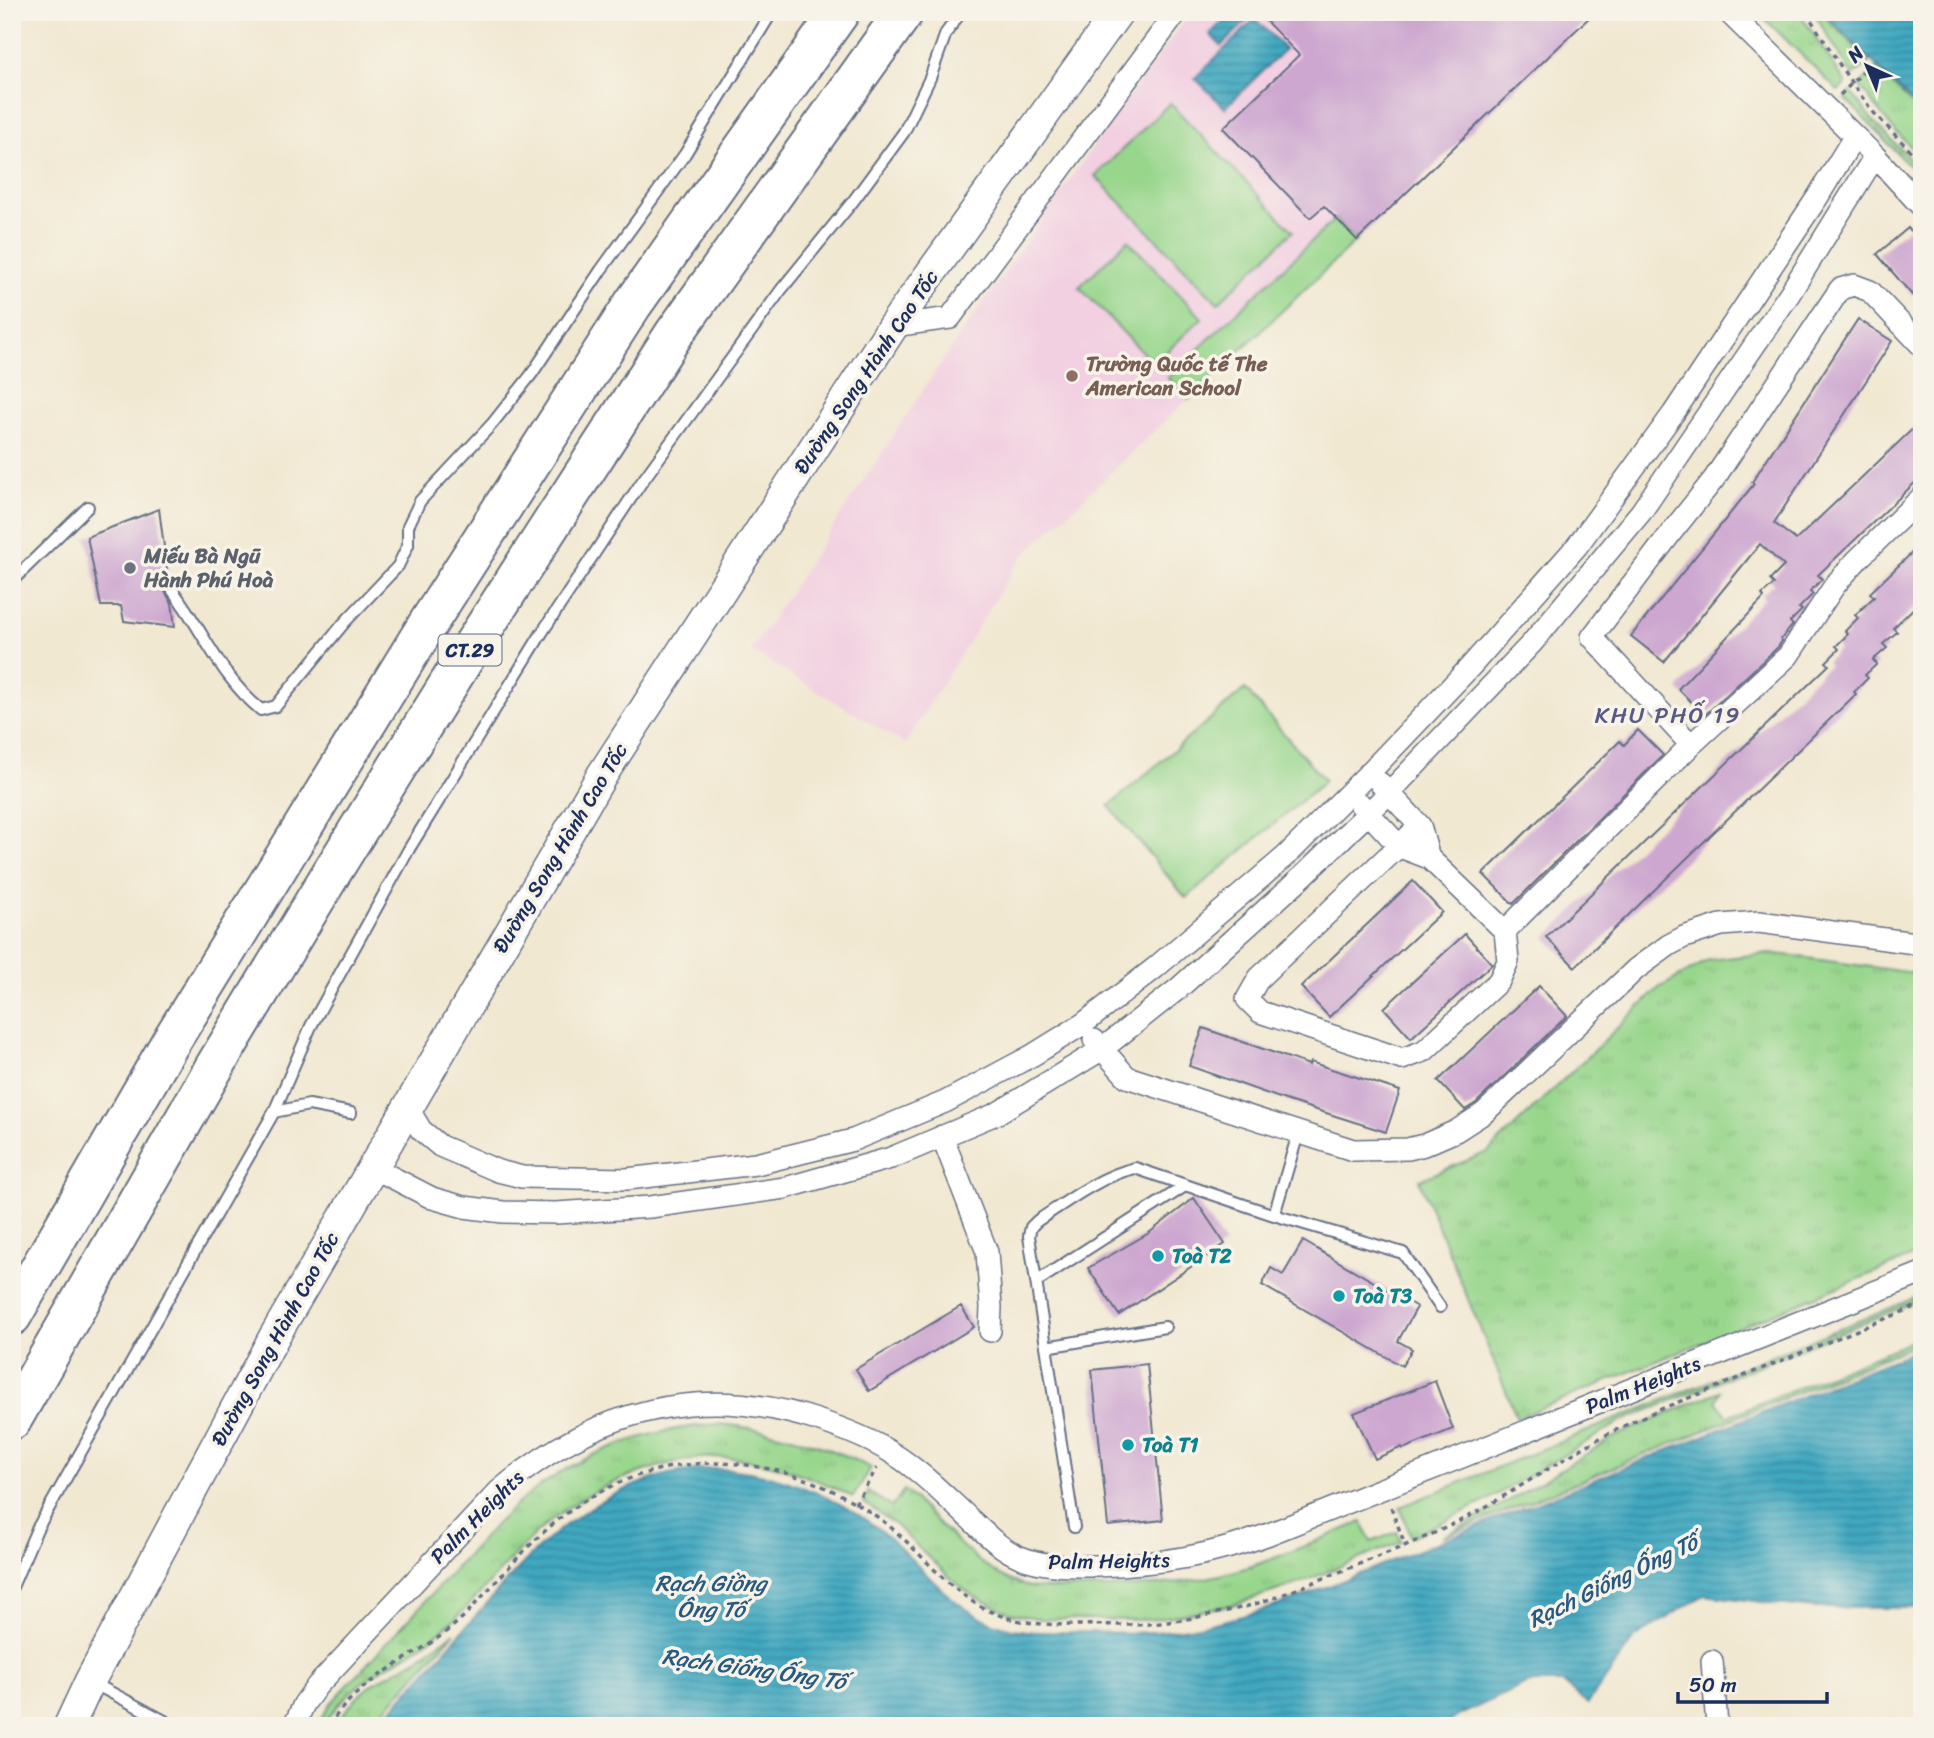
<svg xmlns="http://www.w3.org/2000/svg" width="1934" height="1738" font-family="Sriracha,sans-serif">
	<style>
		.built { fill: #f2cfe1 }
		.grass { fill: url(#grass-tufts); stroke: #598274; stroke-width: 2 }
		.garden { fill: #97d68b; stroke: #598274; stroke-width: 2 }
		.water { fill: url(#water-rules); stroke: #2e6c8f; stroke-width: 2 }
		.building { fill: #cda7d0 }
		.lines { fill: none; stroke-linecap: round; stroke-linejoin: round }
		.lane-casing { stroke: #667086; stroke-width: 14 }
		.street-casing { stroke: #667086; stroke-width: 24 }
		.secondary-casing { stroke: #667086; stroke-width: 33 }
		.highway-casing { stroke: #667086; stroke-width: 42 }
		.path { stroke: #667086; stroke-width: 3.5; stroke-dasharray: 5 5; stroke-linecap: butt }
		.lane { stroke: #fff; stroke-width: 10 }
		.street { stroke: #fff; stroke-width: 21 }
		.secondary { stroke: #fff; stroke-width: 30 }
		.highway { stroke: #fff; stroke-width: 38 }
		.education-dot { fill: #8d6e63; stroke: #f7f3e8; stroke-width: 2.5 }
		.worship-dot { fill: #6b7280; stroke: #f7f3e8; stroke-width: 2.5 }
		.culture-dot { fill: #0f9aa8; stroke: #f7f3e8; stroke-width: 2.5 }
		.labels { text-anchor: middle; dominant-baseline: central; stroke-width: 7; stroke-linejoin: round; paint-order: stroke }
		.shield { fill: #f7f3e8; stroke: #5d6a87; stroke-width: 2 }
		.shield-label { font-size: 19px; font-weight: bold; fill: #1b2f5e }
		.education-label { font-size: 21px; font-weight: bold; fill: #785e54; stroke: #f7f3e8; text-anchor: start }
		.street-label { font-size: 21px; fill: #1b2f5e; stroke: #f7f3e8 }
		.worship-label { font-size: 21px; font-weight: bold; fill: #5b616d; stroke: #f7f3e8; text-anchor: start }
		.culture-label { font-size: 21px; font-weight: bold; fill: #0d838f; stroke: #f7f3e8; text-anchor: start }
		.neighbourhood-label { font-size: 23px; letter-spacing: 2px; fill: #595986; stroke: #f7f3e8 }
		.water-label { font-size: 23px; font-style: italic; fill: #285980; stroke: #f7f3e8 }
	</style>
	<defs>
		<pattern id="grass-tufts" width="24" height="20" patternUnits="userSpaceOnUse" patternTransform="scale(1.75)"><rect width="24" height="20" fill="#97d68b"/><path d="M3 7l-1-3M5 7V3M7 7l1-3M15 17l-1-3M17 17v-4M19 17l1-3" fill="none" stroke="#82b87a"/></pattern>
		<pattern id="water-rules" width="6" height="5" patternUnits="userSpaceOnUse" patternTransform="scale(1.75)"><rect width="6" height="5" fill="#40a8c0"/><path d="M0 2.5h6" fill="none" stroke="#35899f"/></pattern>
	</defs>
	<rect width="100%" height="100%" fill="#f7f3e8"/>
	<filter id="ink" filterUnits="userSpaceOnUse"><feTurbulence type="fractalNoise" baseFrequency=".0143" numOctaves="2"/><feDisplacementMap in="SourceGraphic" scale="14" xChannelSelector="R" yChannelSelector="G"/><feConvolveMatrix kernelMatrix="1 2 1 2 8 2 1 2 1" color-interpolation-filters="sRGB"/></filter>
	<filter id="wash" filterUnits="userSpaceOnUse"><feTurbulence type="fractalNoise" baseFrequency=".00686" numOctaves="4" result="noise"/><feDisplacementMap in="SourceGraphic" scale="28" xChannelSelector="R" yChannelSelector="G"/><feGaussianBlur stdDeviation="1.57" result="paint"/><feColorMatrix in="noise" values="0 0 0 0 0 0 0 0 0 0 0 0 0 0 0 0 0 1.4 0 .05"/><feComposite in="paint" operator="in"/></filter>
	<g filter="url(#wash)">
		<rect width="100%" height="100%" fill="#f1e8d1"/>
		<path class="built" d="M1191 12H1595L1020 559 905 744 751 651 947 354 1126 100Z"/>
		<path class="grass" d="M1758 12H1799L1846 84 1838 91Z
			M1813 12H1820L1870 61 1853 76Z
			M1877 68 1922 115V158L1892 128 1859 85Z
			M1851 92 1874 122 1922 171V179L1845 98Z
			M1770 953 1922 974V1250L1900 1262 1517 1418 1419 1180 1488 1152 1659 988 1709 960Z
			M1922 1295V1299L1622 1421 1484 1502 1411 1537 1400 1507Z
			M1922 1337V1342L1912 1346 1442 1537 1507 1502 1616 1436 1720 1391 1716 1401 1728 1416Z
			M718 1424C773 1429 822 1442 871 1468L853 1497C808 1474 752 1453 700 1458 679 1460 658 1466 639 1473 602 1485 571 1502 542 1528 507 1559 479 1600 442 1630 398 1666 355 1673 323 1726H317L331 1703C368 1663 405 1623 443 1582 471 1552 499 1517 532 1492 587 1450 649 1429 718 1424Z
			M904 1490C943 1524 982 1579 1035 1588 1092 1589 1149 1589 1206 1578 1260 1568 1312 1542 1362 1522L1371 1542 1397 1532 1401 1542 1297 1584 1232 1605 1149 1620 1042 1619 1010 1613 975 1597 959 1586 893 1523 863 1502 868 1492 892 1507Z
			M455 1632 370 1726H334L357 1697 372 1684 416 1660Z"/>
		<path class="garden" d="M1170 103 1293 231 1218 303 1095 176Z
			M1336 218 1357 240 1189 399 1168 378Z
			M1128 240 1202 318 1154 364 1079 287Z
			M1245 689 1325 781 1186 898 1109 806Z"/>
		<path class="water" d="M1232 12H1249L1252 16 1221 46 1210 34Z
			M1823 12H1922V112Z
			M1255 19 1285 49 1225 108 1195 78Z
			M1922 1348V1608H1814L1704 1595 1634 1638 1588 1704 1563 1683H1528L1460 1715 1443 1726H377C412 1687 447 1648 481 1610 511 1576 541 1541 578 1516 613 1492 660 1471 703 1469 763 1465 842 1497 887 1536 923 1567 955 1614 1005 1627 1028 1634 1056 1632 1080 1632 1105 1632 1131 1634 1155 1632 1205 1628 1250 1615 1297 1599Z"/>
		<g id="blocks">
			<path class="building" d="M1257 12H1595L1357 240 1324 206 1310 218 1223 128 1299 55Z
				M1908 228 1922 244V287L1912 295 1877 254Z
				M1858 319 1892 341 1774 523 1796 540 1922 420V476L1818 575 1822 579 1810 591 1813 594 1799 608 1802 610 1790 622 1793 625 1781 639 1782 641 1778 647 1705 715 1678 689 1764 598 1762 595 1774 584 1770 580 1784 566 1760 544 1664 662 1631 636 1754 484 1752 482Z
				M159 509 169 584 165 592 172 603 175 627 124 621 121 606H101L87 537Z
				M1922 543V600L1893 628 1897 632 1883 644 1887 648 1873 660 1877 664 1865 675 1868 678 1854 692 1856 694 1575 967 1546 937 1829 665 1826 662 1839 649 1836 646 1848 634 1845 631 1858 618 1855 615 1874 597 1870 593Z
				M1638 730 1663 755 1513 904 1483 874 1620 741 1624 745Z
				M1413 881 1442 912 1329 1017 1301 987Z
				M1465 934 1492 964 1411 1038 1384 1008Z
				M1539 986 1567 1016 1476 1103 1465 1110 1438 1081Z
				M1203 1028 1309 1065 1310 1062 1400 1091 1386 1132 1288 1101 1189 1066Z
				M1194 1198 1225 1244 1119 1315 1088 1268 1149 1233Z
				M1303 1241 1417 1307 1398 1341 1412 1349 1402 1366 1262 1285 1271 1268 1283 1275Z
				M961 1306 974 1327 869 1391 856 1369Z
				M1147 1364 1163 1520 1108 1526 1092 1370Z
				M1435 1381 1453 1429 1403 1449 1402 1447 1375 1459 1354 1413Z"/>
		</g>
	</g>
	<g filter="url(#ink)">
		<use href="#blocks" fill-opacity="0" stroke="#667086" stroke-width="2"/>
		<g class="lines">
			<defs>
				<path id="lane" d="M12 581 88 507
					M173 591C203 630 221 678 261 710L276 706 344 623 398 566 408 545V526L420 501 492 424 531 375 601 270 685 154 772 12
					M274 1112 309 1105 351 1113
					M1274 1215 1298 1134
					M1036 1282 1185 1186
					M1046 1347 1165 1327
					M1074 1527 1029 1236 1031 1227 1037 1221C1068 1201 1098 1177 1135 1168L1274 1215 1403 1253 1440 1307
					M12 1587 37 1529 274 1112 311 1026 409 849 543 631 641 483 781 290 854 200 904 132 930 78 946 33 961 12
					M93 1683 174 1726"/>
				<path id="street" d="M1728 12 1875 156 1922 207
					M893 326 950 318 1177 12
					M1691 745 1592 637 1674 529 1714 479 1840 289 1854 285 1870 291 1922 346
					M1360 804 1400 847 1429 858 1420 826 1380 783
					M1420 826 1259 978 1247 999 1260 1012 1402 1059 1424 1051 1499 981 1508 961 1505 931 1429 858
					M1505 931 1691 745 1788 656 1835 585 1857 560 1922 497
					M1094 1040 1127 1077 1353 1150 1408 1149 1424 1145 1456 1131 1484 1113 1636 969 1669 945 1684 937 1721 925 1759 922 1922 944
					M407 1107 421 1130 440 1146 498 1171 522 1177 627 1179 756 1164 853 1140 945 1102 1033 1055 1083 1024 1155 968 1286 856 1370 772 1470 667 1577 546 1673 414 1817 198 1854 137
					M942 1136 987 1252 991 1307 990 1331
					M372 1167 432 1198 464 1207 503 1212 556 1213 650 1207 785 1188 891 1158 996 1114 1101 1050 1179 988 1303 876 1389 793 1532 643 1641 512 1790 293 1875 156
					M1712 1661 1717 1726
					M294 1726 304 1704 317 1686 499 1491C593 1410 701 1381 820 1421 844 1429 870 1439 892 1453 921 1471 945 1496 969 1518 985 1533 1000 1549 1020 1557 1044 1567 1072 1566 1098 1566 1161 1564 1211 1556 1269 1534L1922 1273"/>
				<path id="secondary" d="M69 1726 90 1681 274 1337 602 775 893 326 1118 12"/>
				<path id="highway" d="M12 1316 170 1043 427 625 633 304 840 12
					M12 1420 215 1066 332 872 469 651 674 334 904 12"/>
			</defs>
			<use href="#lane" class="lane-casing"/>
			<use href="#street" class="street-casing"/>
			<use href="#secondary" class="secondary-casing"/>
			<use href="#highway" class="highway-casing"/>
			<path class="path" d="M1806 12 1852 84 1874 113 1922 163
				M1840 95 1870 65
				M855 1504 877 1468
				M1391 1507 1405 1545
				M329 1726C365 1669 423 1659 468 1612 499 1579 527 1544 563 1516 659 1442 779 1449 876 1516 918 1545 946 1593 994 1613 1023 1625 1052 1625 1083 1625 1104 1624 1126 1626 1147 1624 1173 1623 1201 1616 1227 1611 1268 1603 1308 1584 1347 1569 1394 1550 1443 1532 1487 1506 1534 1479 1579 1447 1628 1424 1660 1408 1695 1396 1729 1382 1793 1356 1857 1330 1922 1304"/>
			<use href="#lane" class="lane"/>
			<use href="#street" class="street"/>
			<use href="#secondary" class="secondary"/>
			<use href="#highway" class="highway"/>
		</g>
	</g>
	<circle class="education-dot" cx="1072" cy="376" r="7"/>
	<circle class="worship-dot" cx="130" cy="568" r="7"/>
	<g class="culture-dot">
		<circle cx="1158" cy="1256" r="7"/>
		<circle cx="1339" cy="1296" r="7"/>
		<circle cx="1128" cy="1445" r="7"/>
	</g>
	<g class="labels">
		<rect class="shield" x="438.5" y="634.5" width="63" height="31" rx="5"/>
		<g class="shield-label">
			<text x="470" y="650">CT.29</text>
		</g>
		<g class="education-label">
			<text x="1086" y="364">Trường Quốc tế The<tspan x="1086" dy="24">American School</tspan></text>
		</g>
		<g class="street-label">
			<text transform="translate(866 372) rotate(-56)">Đường Song Hành Cao Tốc</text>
			<text transform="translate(560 848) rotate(-59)">Đường Song Hành Cao Tốc</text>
			<text transform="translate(275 1339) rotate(-61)">Đường Song Hành Cao Tốc</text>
			<text transform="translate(1643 1385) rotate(-22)">Palm Heights</text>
			<text transform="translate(477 1517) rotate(-45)">Palm Heights</text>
			<text transform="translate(1109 1561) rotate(-1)">Palm Heights</text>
		</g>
		<g class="worship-label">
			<text x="144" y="556">Miếu Bà Ngũ<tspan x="144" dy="24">Hành Phú Hoà</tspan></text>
		</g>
		<g class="culture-label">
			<text x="1172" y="1256">Toà T2</text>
			<text x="1353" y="1296">Toà T3</text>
			<text x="1142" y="1445">Toà T1</text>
		</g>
		<g class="neighbourhood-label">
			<text x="1668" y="715">KHU PHỐ 19</text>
		</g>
		<g class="water-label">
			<text transform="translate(1613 1581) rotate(-26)">Rạch Giống Ống Tố</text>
			<text x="711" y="1583">Rạch Giồng<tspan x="711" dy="26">Ông Tố</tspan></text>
			<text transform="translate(754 1669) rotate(8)">Rạch Giống Ống Tố</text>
		</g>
	</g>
	<rect width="1934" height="1738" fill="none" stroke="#f7f3e8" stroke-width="42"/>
	<g transform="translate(1867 66) rotate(316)" stroke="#f7f3e8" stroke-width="5" paint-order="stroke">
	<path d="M0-5L12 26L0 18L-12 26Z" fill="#1b2f5e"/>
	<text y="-10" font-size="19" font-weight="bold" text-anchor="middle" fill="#1b2f5e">N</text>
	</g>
	<path d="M1678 1692v10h149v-10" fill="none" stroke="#1b2f5e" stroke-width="3.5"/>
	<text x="1689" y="1692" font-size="21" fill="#1b2f5e" stroke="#f7f3e8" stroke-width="5" paint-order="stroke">50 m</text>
</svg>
